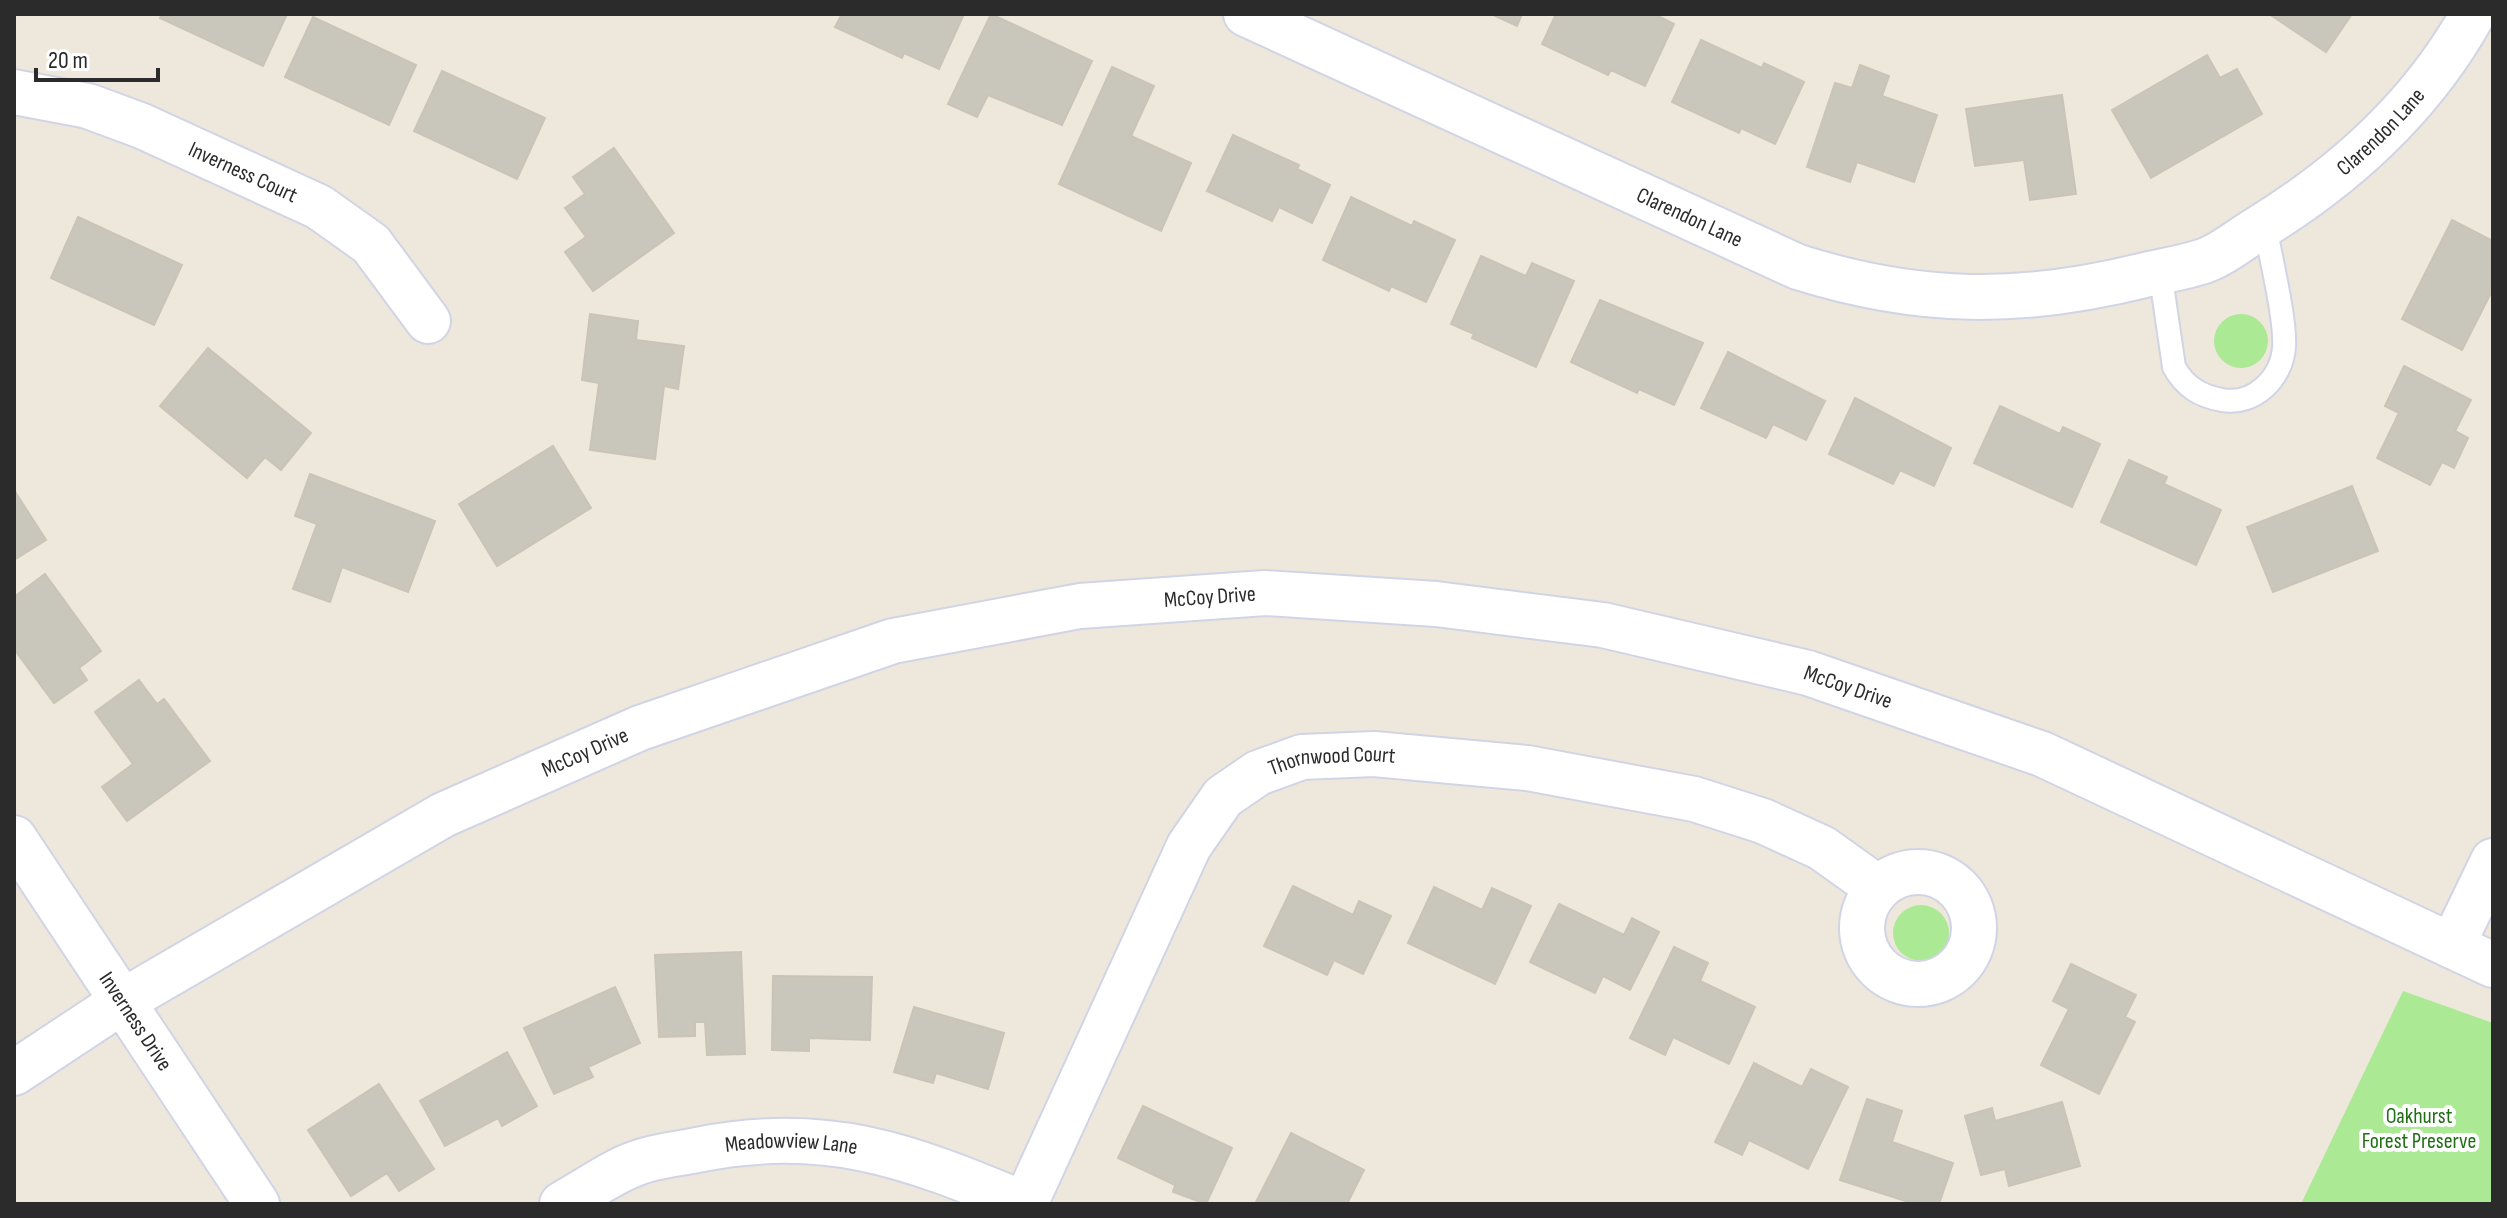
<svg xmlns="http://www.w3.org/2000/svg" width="2507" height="1218" font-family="'Sofia Sans Condensed',sans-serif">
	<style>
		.green { fill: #abe995 }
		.building { fill: #c9c6bb; stroke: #cac4b6; stroke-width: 2 }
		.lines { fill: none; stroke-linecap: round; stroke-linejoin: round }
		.service-casing { stroke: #d1d4e5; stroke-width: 26 }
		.minor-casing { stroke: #d1d4e5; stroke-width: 48 }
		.tertiary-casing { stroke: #d1d4e5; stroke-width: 48 }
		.service { stroke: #fff; stroke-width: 22 }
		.minor { stroke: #fff; stroke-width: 44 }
		.tertiary { stroke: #fff; stroke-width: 44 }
		.labels { text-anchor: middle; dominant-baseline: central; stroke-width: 8; stroke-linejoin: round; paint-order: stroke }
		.street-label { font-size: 22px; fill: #2b2b2b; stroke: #fff }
		.park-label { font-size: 22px; fill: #206f15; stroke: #fff }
	</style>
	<rect width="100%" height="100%" fill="#eee8dc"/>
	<path class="green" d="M2214 341a27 27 0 1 1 54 0a27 27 0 1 1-54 0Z
		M1893 933a28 28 0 1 1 56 0a28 28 0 1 1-56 0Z
		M2403 991 2493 1023V1204H2301Z"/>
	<path class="building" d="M162 14H287L263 66 160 18Z
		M842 14H964L939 69 904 53 902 58 835 27Z
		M991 14 1092 61 1062 125 988 95 977 117 948 104Z
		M1491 14H1522L1517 26Z
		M1556 14H1654L1674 24 1645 86 1611 70 1608 75 1542 44Z
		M2269 14H2352L2326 52Z
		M313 17 416 65 389 125 285 77Z
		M1701 40 1762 68 1764 63 1804 82 1775 144 1741 128 1739 133 1672 102Z
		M2207 55 2220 78 2237 69 2262 114 2151 178 2112 110Z
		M1860 65 1889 76 1882 96 1937 115 1914 182 1857 162 1850 182 1807 167 1835 83 1852 88Z
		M1112 67 1154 86 1131 136 1191 163 1161 231 1059 184Z
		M442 71 545 118 517 179 414 131Z
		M2062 95 2076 194 2030 200 2024 160 1975 166 1966 109Z
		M1233 135 1299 165 1297 169 1330 185 1312 223 1279 207 1272 221 1207 191Z
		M614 148 674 233 593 291 565 252 586 237 565 208 585 194 573 177Z
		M1351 197 1412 226 1414 221 1455 240 1426 302 1391 286 1389 291 1323 260Z
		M78 217 182 265 154 325 51 278Z
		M2452 220 2493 241V289L2462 350 2402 319Z
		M1481 256 1526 276 1532 263 1574 281 1536 367 1472 338 1474 334 1451 324Z
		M1600 300 1703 343 1674 405 1639 389 1637 393 1571 362Z
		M590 314 638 321 636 340 684 346 678 389 664 386 655 459 590 450 599 383 582 380Z
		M208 348 311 433 281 470 265 457 247 478 160 406Z
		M1728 352 1825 401 1806 440 1773 424 1766 438 1701 408Z
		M2404 366 2471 400 2455 431 2468 438 2454 468 2442 462 2430 485 2377 458 2399 413 2385 406Z
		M1855 398 1951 448 1934 486 1900 470 1893 484 1829 454Z
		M2000 406 2060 434 2063 427 2100 444 2072 507 1974 463Z
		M553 446 591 508 497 566 459 504Z
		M2129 460 2167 477 2164 484 2221 510 2196 565 2101 522Z
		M310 474 435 521 408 592 342 567 330 602 293 589 317 524 295 516Z
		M2352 486 2378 551 2273 592 2247 527Z
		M14 490 46 540 14 560Z
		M45 574 101 651 79 668 87 680 54 703 14 649V597Z
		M139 680 157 704 164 699 210 761 127 821 102 787 133 764 95 712Z
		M1293 886 1353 915 1359 901 1391 916 1363 974 1334 960 1327 975 1264 946Z
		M1434 887 1482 910 1492 888 1531 906 1495 984 1408 943Z
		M1559 904 1624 935 1632 918 1659 932 1630 990 1603 976 1595 993 1530 962Z
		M1674 947 1708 963 1700 981 1755 1007 1729 1064 1673 1037 1665 1055 1630 1038Z
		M741 952 745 1054 707 1055 705 1022H695V1036L659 1037 655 955Z
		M2071 964 2136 995 2125 1017 2135 1022 2099 1094 2041 1065 2069 1009 2053 1001Z
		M773 976 872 977 870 1040 809 1038V1051L772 1050Z
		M615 987 640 1043 588 1067 593 1077 554 1094 524 1028Z
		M914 1007 1004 1033 988 1089 936 1073 933 1083 894 1072Z
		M507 1052 537 1106 502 1126 498 1118 445 1146 420 1101Z
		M1754 1063 1802 1087 1811 1069 1848 1087 1808 1169 1749 1140 1742 1155 1715 1142Z
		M379 1084 434 1169 399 1191 387 1173 351 1196 308 1130Z
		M1867 1099 1902 1111 1892 1142 1953 1163 1939 1204H1915L1840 1180Z
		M2062 1102 2080 1166 2009 1186 2005 1169 1981 1175 1965 1116 1992 1108 1995 1121Z
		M1143 1106 1232 1148 1206 1204 1173 1192 1175 1185 1118 1158Z
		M1291 1133 1364 1170 1347 1204 1256 1202Z"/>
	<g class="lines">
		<defs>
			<path id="service" d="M2160 271 2174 367C2185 387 2200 396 2222 400 2254 406 2282 378 2284 347 2286 319 2270 256 2265 225"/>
			<g id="minor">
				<path id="s1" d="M1246 14 1798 267C1919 305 2021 306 2145 275 2165 270 2190 267 2209 259 2226 252 2241 239 2256 230 2345 176 2422 106 2473 14"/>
				<path id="s2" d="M14 92 88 106 142 126 319 207 371 244 428 321"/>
				<path id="s3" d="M14 838 257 1204"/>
				<circle cx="1918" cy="928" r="56"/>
				<path id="s4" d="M562 1204C586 1191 611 1172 637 1163 655 1156 678 1154 697 1150 824 1124 908 1155 1024 1204"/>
				<path id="s5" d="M1025 1204 1189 846 1223 797 1258 773 1302 757 1374 754 1527 768 1694 799 1763 821 1822 848 1878 888"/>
			</g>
			<g id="tertiary">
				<path d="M2452 946 2493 861"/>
				<path id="s6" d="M14 1073 123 1001 443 815 640 728 893 641 1080 606 1265 593 1436 604 1603 625 1808 673 2042 754 2493 965"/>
			</g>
		</defs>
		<use href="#service" class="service-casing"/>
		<use href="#minor" class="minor-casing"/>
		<use href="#tertiary" class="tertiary-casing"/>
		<use href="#service" class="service"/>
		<use href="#minor" class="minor"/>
		<use href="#tertiary" class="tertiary"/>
	</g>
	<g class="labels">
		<g class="street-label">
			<text stroke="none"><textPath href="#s1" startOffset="1240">Clarendon Lane</textPath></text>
			<text stroke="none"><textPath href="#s2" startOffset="244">Inverness Court</textPath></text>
			<text stroke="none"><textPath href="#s1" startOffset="488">Clarendon Lane</textPath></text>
			<text stroke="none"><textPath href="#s6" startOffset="1304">McCoy Drive</textPath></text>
			<text stroke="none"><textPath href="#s6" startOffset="1952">McCoy Drive</textPath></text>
			<text stroke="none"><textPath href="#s6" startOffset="656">McCoy Drive</textPath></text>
			<text stroke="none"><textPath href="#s5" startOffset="572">Thornwood Court</textPath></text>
			<text stroke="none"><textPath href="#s3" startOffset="220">Inverness Drive</textPath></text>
			<text stroke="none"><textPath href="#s4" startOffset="242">Meadowview Lane</textPath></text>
		</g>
		<g class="park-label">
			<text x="2419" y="1116">Oakhurst<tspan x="2419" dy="25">Forest Preserve</tspan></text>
		</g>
	</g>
	<rect width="2507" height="1218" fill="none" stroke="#2b2b2b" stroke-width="32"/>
	<path d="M36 68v12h122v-12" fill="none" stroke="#2b2b2b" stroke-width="4"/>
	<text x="48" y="68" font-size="24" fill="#2b2b2b" stroke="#ffffff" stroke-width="6" paint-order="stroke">20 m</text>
</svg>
